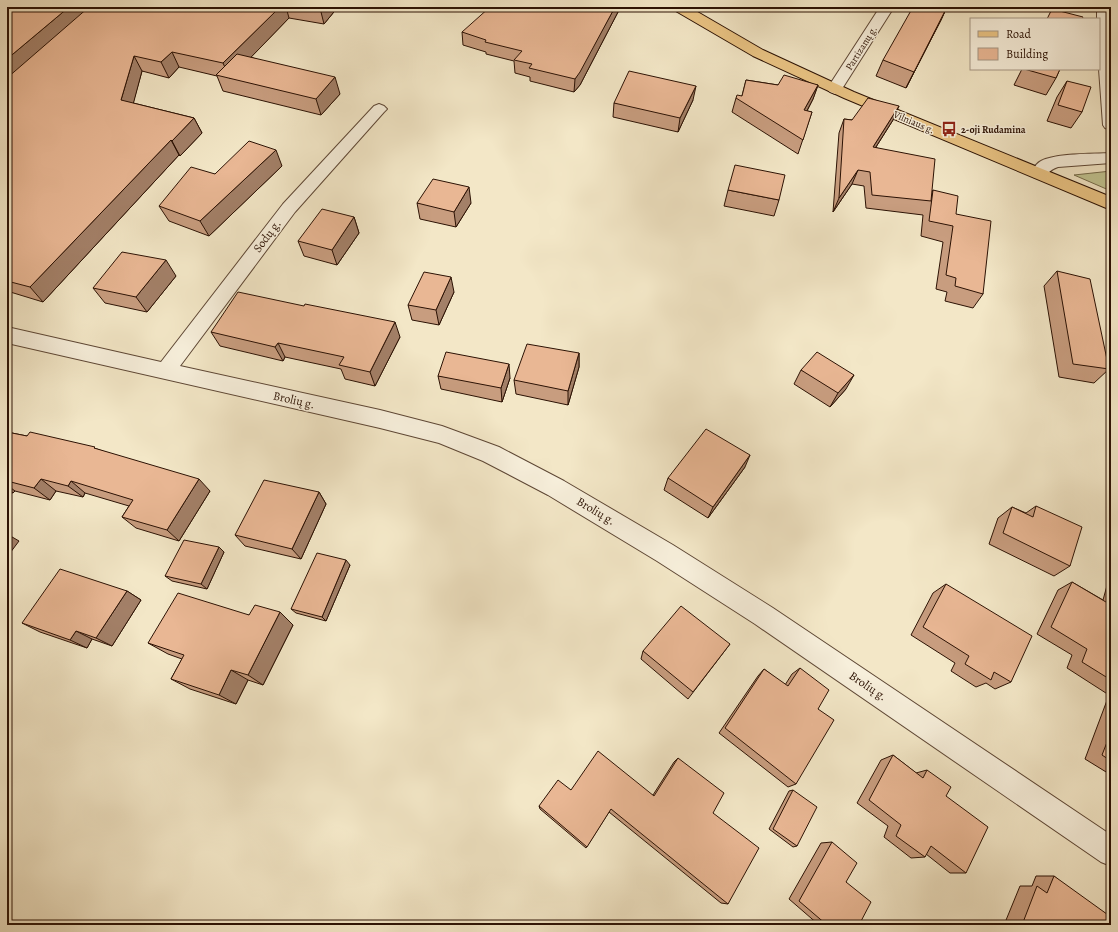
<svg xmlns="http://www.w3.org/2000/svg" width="1118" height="932" font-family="Alegreya,serif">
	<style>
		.green { fill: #c1c491; stroke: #766b4a }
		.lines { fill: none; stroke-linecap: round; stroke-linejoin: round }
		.minor-casing { stroke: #5e4735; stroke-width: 2 }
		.major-casing { stroke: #2c1204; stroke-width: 2 }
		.minor { fill: #f7efdb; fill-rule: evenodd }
		.major { fill: #eac484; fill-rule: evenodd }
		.wall { fill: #c89d7f; stroke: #2c1204 }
		.shaded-wall { fill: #a38068; stroke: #2c1204 }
		.building { fill: #e9b794; stroke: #2c1204 }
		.labels { text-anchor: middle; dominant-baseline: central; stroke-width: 3; stroke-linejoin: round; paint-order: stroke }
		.far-street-label { font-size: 10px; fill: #2c1204; stroke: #f7efdb }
		.far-poi-label { font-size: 10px; font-weight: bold; fill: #2c1204; stroke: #f7efdb; text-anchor: start }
		.street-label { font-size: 12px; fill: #2c1204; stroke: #f7efdb }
	</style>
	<rect width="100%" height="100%" fill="#f3e7c7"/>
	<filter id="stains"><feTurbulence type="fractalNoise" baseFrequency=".005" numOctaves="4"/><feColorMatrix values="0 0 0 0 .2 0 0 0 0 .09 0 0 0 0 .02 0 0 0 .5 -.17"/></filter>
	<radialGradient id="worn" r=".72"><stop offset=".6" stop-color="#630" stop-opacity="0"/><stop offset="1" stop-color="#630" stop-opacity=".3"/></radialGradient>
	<path class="green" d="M1111 171V191L1074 175Z"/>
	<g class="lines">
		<defs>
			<path id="minor" d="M880 7H894L840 92 835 94 830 92 827 89Z
				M1097 7H1111V130L1105 128 1103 125 1099 69V19H1097Z
				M379 104 384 106 387 109 384 112 295 212 180 366 380 410 442 426 499 447 564 481 673 545 773 608 1111 835V866L1101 862 755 624 657 561 548 495 483 461 439 443 380 428 7 343V327L161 362 283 204 374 106Z
				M1111 153V163L1058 167C1047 170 1046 180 1033 177L1031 173C1033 169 1037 163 1041 161 1056 153 1093 154 1111 153Z"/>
			<path id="major" d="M672 7H689L763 50 854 92 1111 197V210L844 98 753 56 674 10Z"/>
		</defs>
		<use href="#minor" class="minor-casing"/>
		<use href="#major" class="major-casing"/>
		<use href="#minor" class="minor"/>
		<use href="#major" class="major"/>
	</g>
	<path class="wall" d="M7 7H338L324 24 289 18 251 57 340 94 321 115 223 91 217 76 179 67 169 78 142 71 133 103 194 118 202 133 180 156 179 155 43 302 7 291Z
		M947 7 941 20 906 88 876 76 883 60Z
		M618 12 580 85 574 92 530 81V77L515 73 514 61 486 54V52L463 45 462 32Z
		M1022 69H1060L1056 78 1046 95 1014 85Z
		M746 80 778 85H818L813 99 807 111 812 112 798 154 732 112 736 98 742 96Z
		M1067 81 1082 112 1071 128 1047 121 1057 97Z
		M693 100 678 132 613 117 614 103Z
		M844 119 852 120H893L876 147 932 192 933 190 956 214 983 294 973 308 945 301 947 292 936 289 943 242 921 236 923 215 866 208 864 186 852 184 833 212 839 133Z
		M282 166 209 236 169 221 159 206 215 174Z
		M728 190 779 200 774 216 724 206Z
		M417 203H471L456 227 420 219Z
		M354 217 359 233 337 265 304 256 298 241Z
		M1057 271 1109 369 1094 383 1059 377 1044 286Z
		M176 276 147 312 105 303 93 288Z
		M454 292 439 325 412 320 408 305Z
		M211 332 400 337 375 386 345 379 341 369 285 357 283 361 220 346Z
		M579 353V367L568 405 516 394 514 380Z
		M801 370 846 389 830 407 794 384Z
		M438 376 510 378 502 402 441 389Z
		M7 432 27 436 97 449 210 491 179 541 136 528 122 517 129 506 85 493 83 497 56 491 50 500 15 491 13 493 7 491Z
		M745 467 708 518 664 490 668 478Z
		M319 492 326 504 301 559 245 546 235 535Z
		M1036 506 1070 566 1054 576 989 544 998 518 1012 507 1026 513Z
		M224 552 207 589 172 581 165 576Z
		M350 565 326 621 296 613 291 609Z
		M1111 571V775L1085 759 1109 695 1067 668 1072 655 1037 634 1058 590 1072 582 1103 600Z
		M946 584 1011 682 995 689 986 683 976 687 951 671 955 663 911 635 933 593Z
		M127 591 141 600 112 646 92 639 87 648 40 632 22 623Z
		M249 615 293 625 263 685 248 680 236 704 190 689 171 679 182 659 168 654 148 643Z
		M730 644 688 699 641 659 643 651Z
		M800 668 818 709 796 784 788 787 719 733 758 676 764 669 785 685 792 674Z
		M893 755 916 773 927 770 946 796 966 873H950L926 854 925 857 911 858 884 837 888 826 857 803 881 760Z
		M678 758 713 813 728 904 721 903 609 812 586 848 540 809 539 806 653 795 674 762Z
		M793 790 797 846 793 847 769 829 789 791Z
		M832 842 846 882 859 925H819L789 899 821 843Z
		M1036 876H1054L1111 925H1004L1020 886H1032Z"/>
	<path class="shaded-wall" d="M69 7H96L7 84V59Z
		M280 7H286L289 18 230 79 223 63Z
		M321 7H338L324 24 320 8Z
		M615 7H618V12L580 85 574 92 575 79Z
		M947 7 941 20 906 88 914 72Z
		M172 52 179 67 169 78 161 62Z
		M134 56 142 71 130 116 121 100Z
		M335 77 340 94 321 115 316 99Z
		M818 85 813 99 800 124 804 110Z
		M696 86 693 100 678 132 680 118Z
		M899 106 893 120 867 161 873 147Z
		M194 118 202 133 180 156 172 141Z
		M171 140 179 155 43 302 30 287Z
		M276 150 282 166 209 236 200 221Z
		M858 170 852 184 833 212 839 198Z
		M469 187 471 203 456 227 454 212Z
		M354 217 359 233 337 265 332 250Z
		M166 260 176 276 147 312 136 297Z
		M451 277 454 292 439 325 436 310Z
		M395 322 400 337 375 386 370 372Z
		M278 343 285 357 283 361 275 347Z
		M579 353V367L568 405V391Z
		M509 364 510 378 502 402 501 388Z
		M854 375 846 389 830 407 838 393Z
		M750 455 745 467 708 518 713 507Z
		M41 479 56 491 50 500 34 488Z
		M199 479 210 491 179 541 167 530Z
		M71 481 85 493 83 497 68 486Z
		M7 485 15 491 13 493 7 489Z
		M319 492 326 504 301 559 292 549Z
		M7 534 19 541 7 557Z
		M219 547 224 552 207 589 201 584Z
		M346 560 350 565 326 621 322 617Z
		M127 591 141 600 112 646 96 638Z
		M280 612 293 625 263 685 248 675Z
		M76 631 92 639 87 648 70 640Z
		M231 670 248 680 236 704 219 695Z"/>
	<path class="building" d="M7 7H69L7 59Z
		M89 7H280L223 63 172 52 161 62 134 56 121 100 194 118 172 141 171 140 30 287 7 281V78Z
		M312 7H321L320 8Z
		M490 7H615L580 72 575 79 529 68 532 64 514 60 522 51 485 42 486 40 462 32Z
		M913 7H947L914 72 883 60Z
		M1052 9 1083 17 1082 19H1047Z
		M237 54 335 77 316 99 216 75Z
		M1024 69H1060L1056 78Z
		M629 71 696 86 680 118 614 103Z
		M784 75 818 85 804 110 812 112 803 140 736 98 737 95 742 96 746 80 778 85Z
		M1067 81 1091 87 1082 112 1058 105Z
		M868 98 899 106 873 147 935 159 931 201 872 195 870 172 858 170 839 198 844 119 852 120Z
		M249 141 276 150 200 221 159 206 191 167 215 174Z
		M735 165 785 175 779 200 728 190Z
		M433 179 469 187 454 212 417 203Z
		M933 190 958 196 956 214 991 221 983 294 955 286 956 278 946 275 953 226 929 221Z
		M322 209 354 217 332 250 298 241Z
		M122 252 166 260 136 297 93 288Z
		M1057 271 1090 279 1109 369 1073 364Z
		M424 272 451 277 436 310 408 305Z
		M238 292 304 306 305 304 395 322 370 372 339 365 344 357 278 343 275 347 211 332Z
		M527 344 579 353 568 391 514 380Z
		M446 352 509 364 501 388 438 376Z
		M817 352 854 375 838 393 801 370Z
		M706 429 750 455 713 507 668 478Z
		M7 432 27 436 30 432 95 447 94 448 199 479 167 530 122 517 133 500 71 481 68 486 41 479 34 488 7 481Z
		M264 480 319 492 292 549 235 535Z
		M1036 506 1082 527 1070 566 1003 533 1012 507 1033 517Z
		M184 540 219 547 201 584 165 576Z
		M317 553 346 560 322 617 291 609Z
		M60 569 127 591 96 638 76 631 70 640 22 623Z
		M1072 582 1111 605V680L1082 662 1087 649 1051 627Z
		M946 584 1032 636 1011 682 994 672 991 680 965 664 969 656 923 627Z
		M178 593 249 615 255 605 280 612 248 675 231 670 219 695 171 679 184 655 148 643Z
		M681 606 730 644 693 692 643 651Z
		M800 668 829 690 818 709 834 720 796 784 725 728 764 669 788 686Z
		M1111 732V761L1102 755Z
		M598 751 654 796 678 758 724 793 713 813 759 848 728 904 611 809 587 847 539 806 558 780 571 790Z
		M893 755 923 778 927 770 951 787 946 796 988 827 966 873 931 846 925 857 896 836 901 825 869 800Z
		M793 790 817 807 797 846 773 829Z
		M832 842 857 863 846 882 871 902 859 925H827L799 901Z
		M1054 876 1111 917V925H1022L1037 886 1047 893Z"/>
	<defs>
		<symbol id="bus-bare" viewBox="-9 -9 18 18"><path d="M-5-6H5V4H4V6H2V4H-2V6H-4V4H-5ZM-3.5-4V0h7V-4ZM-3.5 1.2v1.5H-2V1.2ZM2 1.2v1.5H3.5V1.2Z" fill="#8f2418" stroke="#f7efdb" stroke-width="2.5" paint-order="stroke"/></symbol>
	</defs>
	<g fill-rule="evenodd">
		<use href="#bus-bare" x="938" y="118" width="22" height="22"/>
	</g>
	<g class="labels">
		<g class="far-street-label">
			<text transform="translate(861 48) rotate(-58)">Partizanų g.</text>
			<text transform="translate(914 122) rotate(23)">Vilniaus g.</text>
		</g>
		<g class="far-poi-label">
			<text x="961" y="129">2-oji Rudamina</text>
		</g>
		<g class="street-label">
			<text transform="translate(267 236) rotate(-53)">Sodų g.</text>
			<text transform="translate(294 400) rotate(13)">Brolių g.</text>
			<text transform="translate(596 511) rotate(31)">Brolių g.</text>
			<text transform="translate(868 686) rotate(34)">Brolių g.</text>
		</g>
	</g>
	<rect width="1118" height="932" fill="none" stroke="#f3e7c7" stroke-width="24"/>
	<rect x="8" y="8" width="1102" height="916" fill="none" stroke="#2c1204" stroke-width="2"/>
	<rect x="12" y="12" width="1094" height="908" fill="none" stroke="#2c1204"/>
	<rect x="970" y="18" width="130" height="52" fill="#f7efdb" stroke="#a69785"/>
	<rect x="978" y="31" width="20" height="6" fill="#eac484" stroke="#a69785"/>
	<text x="1006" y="38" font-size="12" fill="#2c1204">Road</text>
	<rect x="978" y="48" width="20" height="12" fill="#e9b794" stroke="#a69785"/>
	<text x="1006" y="58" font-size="12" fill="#2c1204">Building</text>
	<rect width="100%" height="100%" filter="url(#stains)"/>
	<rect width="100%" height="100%" fill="url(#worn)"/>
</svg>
